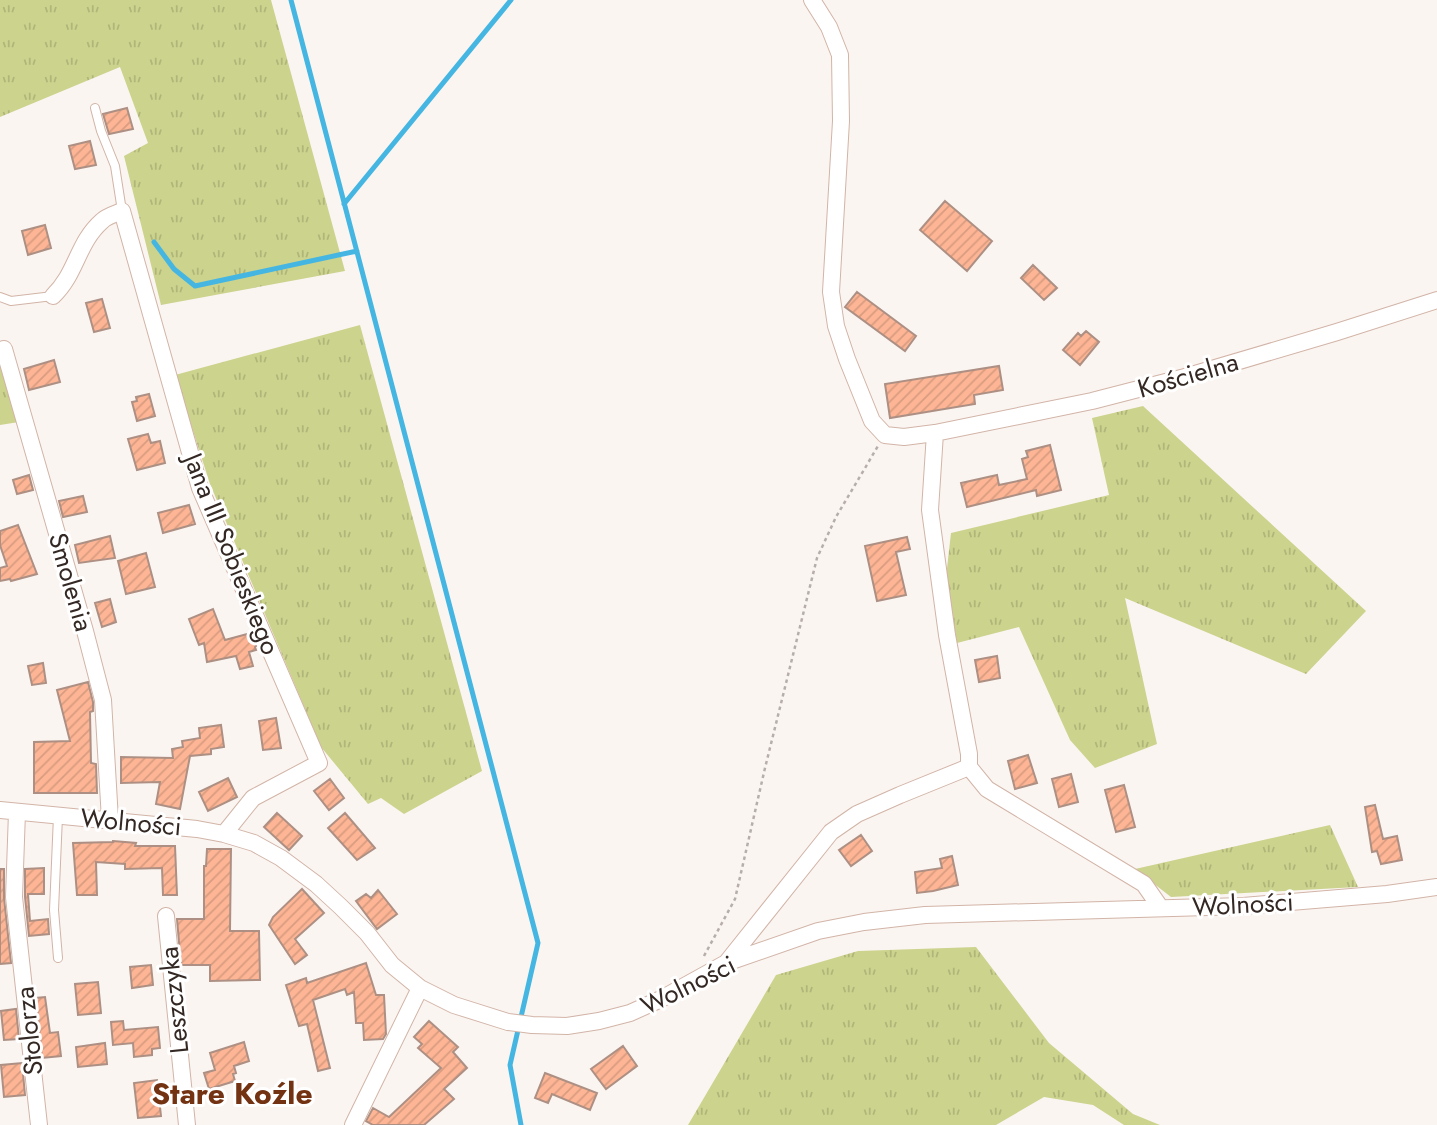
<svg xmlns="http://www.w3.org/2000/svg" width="1437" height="1125" font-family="Jost,sans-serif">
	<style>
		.grass { fill: url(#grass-tufts) }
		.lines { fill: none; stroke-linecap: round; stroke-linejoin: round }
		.stream { stroke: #45b6e2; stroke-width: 5 }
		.building { fill: url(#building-hatch); stroke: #ad9083; stroke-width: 2 }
		.service-casing { stroke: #d2b4a7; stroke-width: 10 }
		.minor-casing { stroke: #d2b4a7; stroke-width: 18 }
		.path { stroke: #b6aeaa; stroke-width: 2.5; stroke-dasharray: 3.5 3.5; stroke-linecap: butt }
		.service { stroke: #fff; stroke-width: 8 }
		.minor { stroke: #fff; stroke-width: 16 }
		.labels { text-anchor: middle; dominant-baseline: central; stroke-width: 6; stroke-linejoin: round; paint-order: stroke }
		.street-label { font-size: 26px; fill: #332823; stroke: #fff }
		.quarter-label { font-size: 30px; font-weight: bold; fill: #733313; stroke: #fff }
	</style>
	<defs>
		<pattern id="grass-tufts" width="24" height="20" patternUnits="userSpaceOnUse" patternTransform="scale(1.75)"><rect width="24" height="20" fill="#ccd38d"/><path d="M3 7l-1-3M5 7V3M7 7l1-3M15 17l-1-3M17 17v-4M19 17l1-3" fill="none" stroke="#b0b579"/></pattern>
		<pattern id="building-hatch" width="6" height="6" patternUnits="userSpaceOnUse" patternTransform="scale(1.75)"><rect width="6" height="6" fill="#fdb595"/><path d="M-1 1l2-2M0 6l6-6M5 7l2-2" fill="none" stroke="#d99c80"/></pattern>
	</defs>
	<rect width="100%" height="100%" fill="#fbf5f2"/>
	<path class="grass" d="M0 0H271L345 271 161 305 124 156 148 143 120 67 0 117Z
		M360 325 482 771 404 814 381 798 368 804 321 747 210 484 175 375Z
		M0 353 19 422 0 425Z
		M1143 406 1366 611 1306 674 1125 598 1157 744 1095 768 1070 740 1019 627 957 643 946 577 951 533 1109 495 1092 418Z
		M1330 825 1358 887 1171 897 1135 869Z
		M976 947 1049 1043 1133 1114 1160 1125H1124L1093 1105 1044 1097 996 1125H688L776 975 858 951Z"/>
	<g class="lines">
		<path class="stream" d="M291 0 538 943 510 1065 521 1125
			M344 204 511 0
			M154 242 174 269 195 286 357 251"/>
	</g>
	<path class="building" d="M127 108 133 129 109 134 103 114Z
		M90 141 96 165 75 169 69 146Z
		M945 201 992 241 967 271 920 230Z
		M45 225 51 248 28 255 22 231Z
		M1033 265 1057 288 1044 300 1021 278Z
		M857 292 916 336 905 351 845 307Z
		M102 299 110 328 94 332 86 303Z
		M1086 331 1099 342 1080 365 1063 350 1078 333 1081 336Z
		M54 360 60 382 29 390 24 369Z
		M999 366 1003 390 974 395 975 404 890 418 885 384Z
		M149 394 155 416 137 421 132 402 137 401 136 397Z
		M148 434 151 443 160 441 165 463 137 470 128 439Z
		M1050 445 1061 490 1037 496 1036 490 967 507 961 483 997 475 999 485 1027 479 1022 459 1028 457 1026 451Z
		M29 475 33 490 17 494 13 480Z
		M83 496 87 512 63 517 59 501Z
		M189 505 195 524 163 533 158 513Z
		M18 525 37 574 11 581 10 579 0 581V568L7 566 0 545V531Z
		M110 536 115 558 79 563 75 545Z
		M907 537 910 549 896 552 906 595 877 601 865 546Z
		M146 553 155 587 126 594 118 561Z
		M110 599 116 622 102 627 95 603Z
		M213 609 225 640 251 633 256 646 255 647 256 650 249 652 253 666 240 669 236 656 207 662 204 643 199 645 189 619Z
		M997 656 1000 678 979 682 975 660Z
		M43 663 46 683 32 685 28 666Z
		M88 682 93 702V711L90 712 91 763 96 764 97 793H34V742L70 741 57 690Z
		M276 718 281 748 263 750 259 721Z
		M221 725 224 747 211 749V754L190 756 180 809 156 804 160 782 121 783V757L173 758 172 749 183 747 182 741 200 738 199 728Z
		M1028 755 1037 783 1015 789 1008 761Z
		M1071 774 1078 802 1059 807 1052 779Z
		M228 778 237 797 208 811 199 792Z
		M330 779 344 798 329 810 314 791Z
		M1124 785 1135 827 1116 832 1105 790Z
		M1375 805 1383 839 1397 836 1402 860 1381 864 1377 851 1372 852 1365 807Z
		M277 813 302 836 289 850 264 827Z
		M345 813 375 848 357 860 328 828Z
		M861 835 872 851 851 866 839 850Z
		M113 841 136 843 135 846H175L177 895H163L162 868 125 869V864L96 862 97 895H77L73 843 113 842Z
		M207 849H231L230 931H259L260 980 210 981V965H181L177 919H204V866H206Z
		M952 856 958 885 933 891 917 893 915 872 942 868 940 859Z
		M44 868V894H28L30 921 48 919 49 934 29 936 25 897V869Z
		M0 869H4V898L11 963 0 964Z
		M302 889 324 913 295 939 307 955 295 964 269 925 273 917Z
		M378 890 397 914 377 929 356 901 366 894 371 898Z
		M366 963 376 995H384L386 1034 383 1039 364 1040 363 1023H356L354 992 347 995 345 989 313 1000 330 1068 318 1071 307 1024 299 1026 286 985 306 978 307 983Z
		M151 965 153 985 132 988 130 967Z
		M98 982 101 1013 78 1015 75 984Z
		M45 997 50 1033 58 1032 61 1056 42 1058 36 998Z
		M16 1009 19 1039 4 1040 1 1011Z
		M123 1021 124 1030 158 1027 160 1048 152 1049V1055L134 1057 133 1043 113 1045 111 1022Z
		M429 1021 458 1047 453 1052 467 1068 444 1089 454 1099 424 1125H373L366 1121 373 1108 389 1117 441 1068 418 1048 422 1044 414 1037Z
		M244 1042 249 1061 234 1066 236 1073 233 1074 235 1081 209 1089 204 1073 215 1070 210 1053Z
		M105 1043 107 1064 78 1067 76 1047Z
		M623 1046 637 1066 606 1089 591 1069Z
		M22 1063 25 1095 4 1097 1 1065Z
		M545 1073 597 1093 590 1110 552 1094 548 1103 535 1098Z
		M157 1080 161 1116 138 1118 134 1083Z"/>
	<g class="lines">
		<defs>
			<path id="service" d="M95 108 101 131 115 166 122 211
				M0 297 11 301 53 296
				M58 816 54 910 58 958"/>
			<path id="minor" d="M812 0 829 27 840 55 841 121 831 292 836 326 847 359 872 421 885 435 904 437 935 433 1092 401 1185 377 1337 332 1437 300
				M53 296C77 273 77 243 102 221 107 216 115 214 122 211L200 488 319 763 253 798 224 834
				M4 349 85 631 103 700 110 820
				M935 433 930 510 947 635 969 754V767L987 789 1144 884 1160 907
				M0 810 197 829 224 834 254 843 281 858 316 884 341 907 367 933 392 965 420 988 454 1005 508 1022 532 1025 567 1026 599 1021 630 1013 661 999 726 963 818 931 864 922 925 915 1243 906 1387 894 1437 887
				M17 812 14 897 39 1125
				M166 916 187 1125
				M727 962 831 832 857 814 900 795 969 767
				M353 1125 420 988"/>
		</defs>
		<use href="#service" class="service-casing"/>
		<use href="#minor" class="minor-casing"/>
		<path class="path" d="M704 956 735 899 765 768 817 558 836 517 878 446"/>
		<use href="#service" class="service"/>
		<use href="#minor" class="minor"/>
	</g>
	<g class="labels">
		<g class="street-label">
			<text transform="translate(1188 375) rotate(-16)">Kościelna</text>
			<text transform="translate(232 554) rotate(68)">Jana III Sobieskiego</text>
			<text transform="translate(71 582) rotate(74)">Smolenia</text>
			<text transform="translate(131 822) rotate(5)">Wolności</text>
			<text transform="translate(1243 904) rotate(-3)">Wolności</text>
			<text transform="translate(688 985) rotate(-26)">Wolności</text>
			<text transform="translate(174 1000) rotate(-96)">Leszczyka</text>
			<text transform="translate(29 1031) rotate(-96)">Stolorza</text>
		</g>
		<g class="quarter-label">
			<text x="232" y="1093">Stare Koźle</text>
		</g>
	</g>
</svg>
